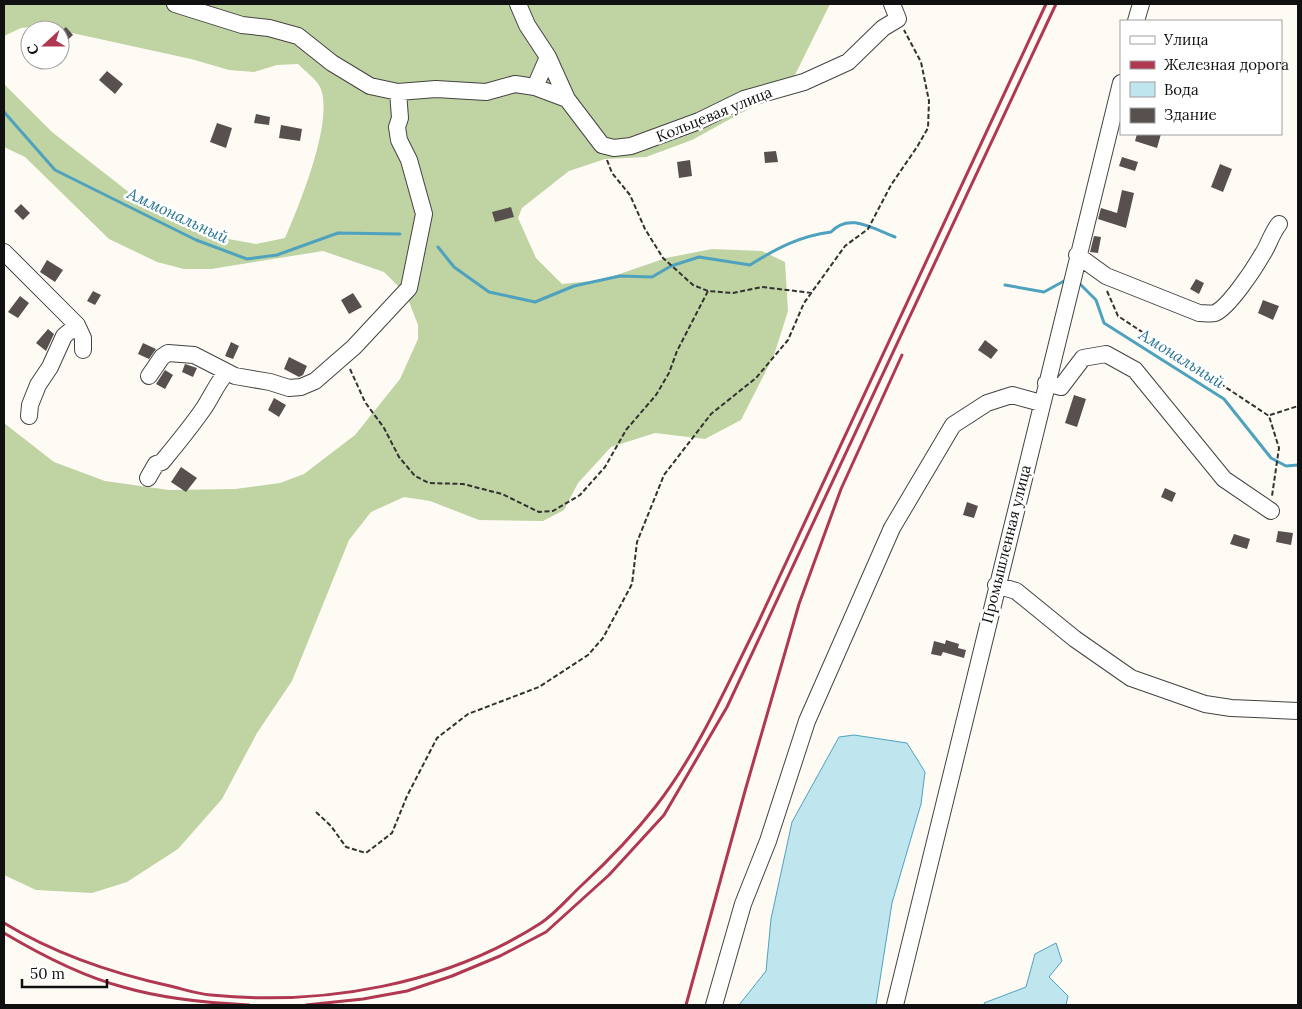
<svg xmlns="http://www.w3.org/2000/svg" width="1302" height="1009" font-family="Lora,serif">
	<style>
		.forest { fill: #c0d4a3 }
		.water { fill: #bfe5ef; stroke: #4fa2be }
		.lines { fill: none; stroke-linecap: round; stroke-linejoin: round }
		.stream { stroke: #4fa2be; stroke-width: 3 }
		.building { fill: #58504e }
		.minor-casing { stroke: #434343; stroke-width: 18 }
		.path { stroke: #323232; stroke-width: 2; stroke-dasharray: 5 2.5; stroke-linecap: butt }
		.minor { stroke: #fff; stroke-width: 16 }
		.rail { stroke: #b03850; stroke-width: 3 }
		.labels { text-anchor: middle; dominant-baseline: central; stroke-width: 5; stroke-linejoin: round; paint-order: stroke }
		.street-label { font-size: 15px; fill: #101010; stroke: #fff }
		.water-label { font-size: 16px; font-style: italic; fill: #277594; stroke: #fff }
	</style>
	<rect width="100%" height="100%" fill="#fefbf5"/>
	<path class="forest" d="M4 4H830L793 79 774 95 692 140 646 157 605 159 569 171 522 208 518 218 536 258 562 284 602 280 666 258 712 249 762 251 785 262 788 311 774 355 741 420 705 439 655 433 611 447 578 483 564 510 543 521 479 520 430 501 404 497 371 512 349 540 292 681 257 733 222 799 178 849 127 882 92 893 36 890 4 875V423L54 462 105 481 169 490 235 489 280 483 304 474 355 435 400 379 418 339V325L406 294 384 272 323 251 211 269H184L157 262 109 239 25 157 4 147V84L52 132 144 204 223 238 256 244 285 238C299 206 335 119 320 87 316 79 305 71 298 64L277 65 254 72 229 70 191 59 40 26 21 28 4 36Z"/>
	<path class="water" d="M854 735 907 743 925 772 921 804 892 903 876 1005H739L766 971 771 919 792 822 839 737Z
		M1056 943 1062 961 1049 977 1068 996 1066 1005H985L984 1003 1026 987 1035 954Z"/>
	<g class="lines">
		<path class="stream" d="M4 112 55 170 196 240 247 259 277 255 338 233 400 234
			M438 247 454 267 489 292 535 302 574 286 620 276 652 277 671 266 699 257 750 265C777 248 800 236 831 232 849 212 873 229 895 237
			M1080 284 1096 300 1104 323 1224 399 1271 458 1286 466 1298 465
			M1005 285 1044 292 1064 281"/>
	</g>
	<path class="building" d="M66 27 73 35 60 47V32Z
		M107 71 123 84 115 94 99 80Z
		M256 114 270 117 269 125 254 123Z
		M217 123 232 128 226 148 210 142Z
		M281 125 302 129 300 141 279 138Z
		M1137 134H1161L1157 148 1135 141Z
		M776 151 778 162 765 163 764 152Z
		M1122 157 1138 162 1135 171 1119 166Z
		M690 160 692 176 679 178 677 162Z
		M1220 164 1232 169 1223 192 1211 187Z
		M1122 190 1134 193 1126 228 1098 219 1101 208 1117 213Z
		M21 204 30 213 23 220 14 211Z
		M511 207 514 217 495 222 492 212Z
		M1094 236 1101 237 1098 253 1090 252Z
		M47 260 63 270 55 282 40 272Z
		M1196 279 1204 283 1199 294 1190 289Z
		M93 291 101 295 95 305 87 301Z
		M353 293 362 307 349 314 341 300Z
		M20 296 29 303 18 318 8 312Z
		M1263 300 1279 306 1273 320 1258 313Z
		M48 329 54 334 46 351 36 343Z
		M985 340 998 350 991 359 978 350Z
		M231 342 239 346 233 359 225 356Z
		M143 343 156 349 149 359 138 354Z
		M289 357 307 366 303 375 299 377 284 369Z
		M185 364 197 368 193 377 182 372Z
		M165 370 173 375 165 389 156 384Z
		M1074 395 1086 399 1077 427 1065 423Z
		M274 398 286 405 279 417 268 410Z
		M181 467 197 478 186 492 171 482Z
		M1165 488 1176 493 1172 502 1161 497Z
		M967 502 978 506 974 518 963 515Z
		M1278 531 1293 533 1291 545 1276 542Z
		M1234 534 1250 539 1247 549 1230 544Z
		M946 640 959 644 958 648 966 650 964 658 943 652 941 656 931 654 934 641 945 644Z"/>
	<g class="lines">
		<defs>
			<path id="minor" d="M175 4 242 25 269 28 298 36 332 63 370 86 398 92 436 89 486 92 515 84 535 87 567 99 602 145 614 148 631 146 699 121 744 99 804 82 848 62 883 28 898 19 892 4
				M518 4 527 25 548 57 567 99
				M1136 21 1141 4
				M535 87 548 57
				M4 252 77 325 83 338V350
				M1077 255 1106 276 1199 313C1204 313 1211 314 1215 313 1229 307 1254 269 1262 255 1269 245 1271 234 1279 224
				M149 376 162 357 168 353 194 355 235 376 270 382 289 388 301 387 315 381 354 347 409 288 424 214 409 160 399 140 397 127 400 118 398 92
				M1046 383 1061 387 1083 358 1106 354 1135 370 1224 479 1271 511
				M29 416 30 405 38 385 50 367 64 336 77 325
				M148 478 156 464 162 462C176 445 191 427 204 408 212 396 217 383 227 372
				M996 585 1016 591 1075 639 1131 678 1205 704 1231 708 1298 711
				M714 1005 743 904 768 841 807 721 892 528 953 425 987 403 1012 395 1041 403
				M895 1005 1121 83"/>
		</defs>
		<use href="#minor" class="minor-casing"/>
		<path class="path" d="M607 160 612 173 630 195 645 229 663 258 693 285 708 291 733 293 762 287 812 293
			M1107 291 1118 316 1269 416 1279 448 1272 496
			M350 369 365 402 384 428 399 457 415 476 429 483 463 484 502 494 539 512 553 511 580 495 605 467 626 430 656 395 669 373 677 351 708 291
			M1270 415 1298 406
			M316 812 331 826 346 847 366 853 392 833 407 796 437 738 468 714 539 687 588 655 603 638 632 584 637 542 664 475 711 414 756 378 788 340 804 303 845 246 868 229 891 185 917 147 928 128 929 101 921 62 904 30"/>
		<use href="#minor" class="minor"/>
		<path class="rail" d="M4 923C55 954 111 973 170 986 183 989 197 994 211 995 323 1006 445 985 541 923 556 913 569 897 582 885 608 861 634 834 656 806 698 752 726 687 757 625L1046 4
			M4 933C41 955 81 976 123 987 164 999 207 1003 249 1005
			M306 1005 363 999 407 991 452 976 500 956 546 932 609 875 664 815 727 707 1056 4
			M686 1005 745 791 799 604 841 489 902 355"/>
	</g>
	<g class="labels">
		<g class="street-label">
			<text transform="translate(714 114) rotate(-22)">Кольцевая улица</text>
			<text transform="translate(1006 544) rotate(-76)">Промышленная улица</text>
		</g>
		<g class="water-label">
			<text transform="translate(178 215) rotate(25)">Аммональный</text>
			<text transform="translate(1182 358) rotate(32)">Амональный</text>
		</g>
	</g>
	<rect width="1302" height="1009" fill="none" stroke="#101010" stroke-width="10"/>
	<rect x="1120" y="20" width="162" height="115" fill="#ffffff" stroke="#9f9f9f"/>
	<rect x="1130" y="36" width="25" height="8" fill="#ffffff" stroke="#9f9f9f"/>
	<text x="1164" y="45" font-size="15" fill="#101010">Улица</text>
	<rect x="1130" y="61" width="25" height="8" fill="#b03850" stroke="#9f9f9f"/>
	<text x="1164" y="70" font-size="15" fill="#101010">Железная дорога</text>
	<rect x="1130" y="82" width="25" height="15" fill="#bfe5ef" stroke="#9f9f9f"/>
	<text x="1164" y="95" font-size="15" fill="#101010">Вода</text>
	<rect x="1130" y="108" width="25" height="15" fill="#58504e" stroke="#9f9f9f"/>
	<text x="1164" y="120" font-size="15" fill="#101010">Здание</text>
	<g transform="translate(45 45) rotate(249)"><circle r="24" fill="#ffffff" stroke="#9f9f9f"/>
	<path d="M0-4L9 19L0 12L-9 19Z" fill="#b03850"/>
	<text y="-8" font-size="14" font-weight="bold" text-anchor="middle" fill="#101010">С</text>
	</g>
	<path d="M22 979v8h85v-8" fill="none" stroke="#101010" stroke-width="2.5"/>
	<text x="30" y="979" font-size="15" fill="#101010" stroke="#ffffff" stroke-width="4" paint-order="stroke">50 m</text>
</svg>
